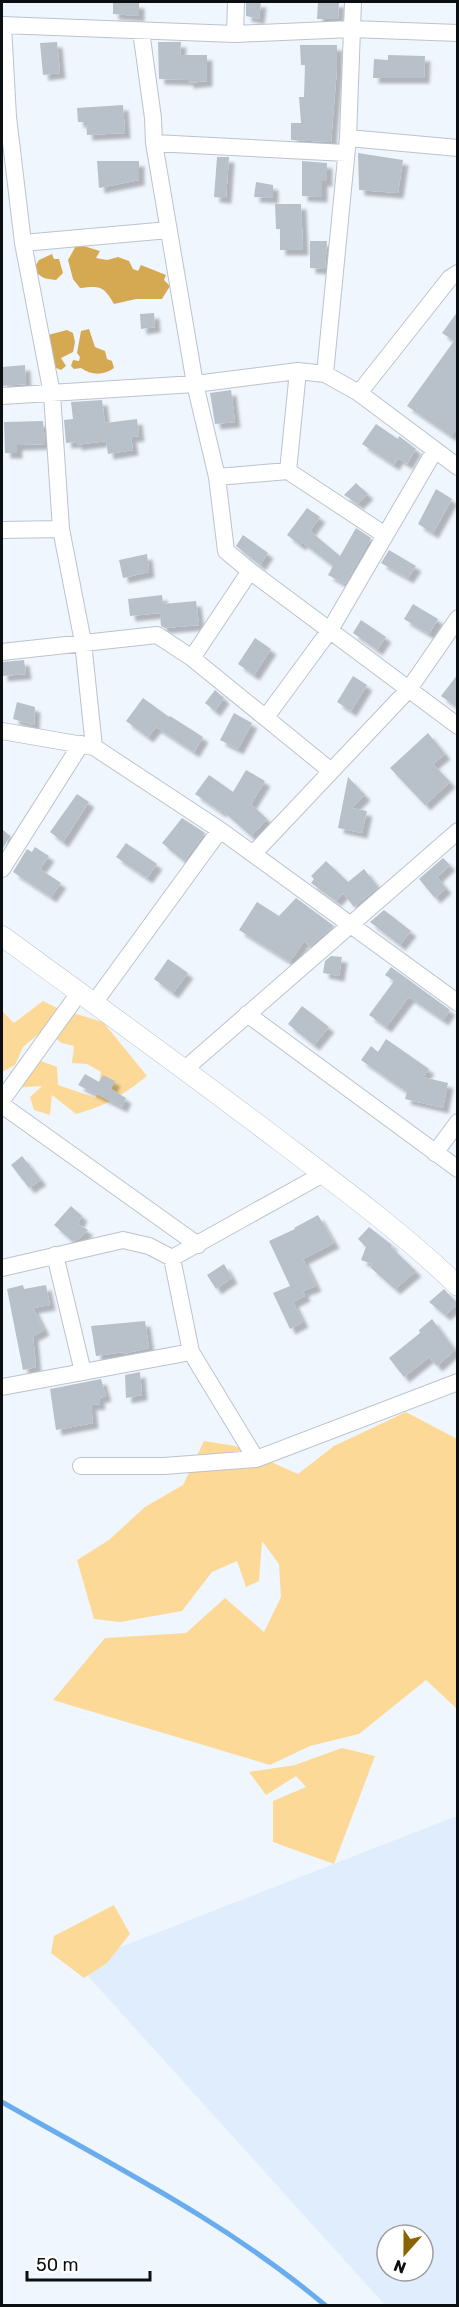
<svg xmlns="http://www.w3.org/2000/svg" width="459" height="2307" font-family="Rubik,sans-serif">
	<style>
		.built { fill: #dfedfc; fill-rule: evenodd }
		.green { fill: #fdd998 }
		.forest { fill: #d5a952 }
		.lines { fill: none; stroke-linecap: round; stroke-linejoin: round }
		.stream { stroke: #6aadee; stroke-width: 5 }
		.building { fill: #b8c0c9; filter: url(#shadow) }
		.minor-casing { stroke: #bbc3cc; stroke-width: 18 }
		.tertiary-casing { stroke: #bbc3cc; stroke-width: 21 }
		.minor { stroke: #fff; stroke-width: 16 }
		.tertiary { stroke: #fff; stroke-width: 20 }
	</style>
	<defs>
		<filter id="shadow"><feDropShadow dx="5.5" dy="5.5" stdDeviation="1.5" flood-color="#0004"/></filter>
	</defs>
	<rect width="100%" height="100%" fill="#f0f6fe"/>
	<path class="built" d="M457 1816V2305H385L77 1964ZM387 2235H423V2271H387Z"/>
	<path class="green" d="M43 1001 65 1012 23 1047 15 1065 2 1072V1011L14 1023Z
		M73 1013 103 1022 147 1076C123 1095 106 1106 76 1114L52 1095 50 1115 34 1110 30 1097 42 1086 11 1088 10 1072 33 1058 57 1067 58 1085 96 1098 101 1072 87 1064 72 1063 74 1046 61 1043 54 1036Z
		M406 1412 457 1439V1709L426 1680 359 1734 310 1746 270 1765 53 1700 105 1638 186 1633 225 1598 264 1632 281 1597 279 1564 262 1541 259 1581 246 1587 237 1561 212 1572 182 1611 120 1622 94 1619 77 1560 109 1540 145 1507 183 1485 204 1441 235 1446 298 1474 334 1446Z
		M342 1748 375 1756 334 1864 273 1842V1801L306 1787 296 1776 266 1795 249 1772 295 1765Z
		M114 1905 130 1934 107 1963 84 1978 51 1953 54 1936Z"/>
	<path class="forest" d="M77 244 100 251 96 258 107 260 118 257 129 261 133 269 138 271 141 265 166 275 164 280 170 286 162 299H136L114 304C103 285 100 286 80 288L73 279 68 260Z
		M52 254 54 259H59L63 273 56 280C45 279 40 278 34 268L39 260Z
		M89 329 95 347 105 351 107 359 112 361 114 368C104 375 92 376 81 368L74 369 71 366 73 360 79 361 80 357 77 353 81 331Z
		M67 330 73 333 75 342 73 352 61 358 66 366 61 370 47 364 48 335Z"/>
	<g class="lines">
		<path class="stream" d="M2 2102C112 2165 228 2223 326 2306"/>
	</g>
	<path class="building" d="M113 2 139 3V16L113 14Z
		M246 2H261L259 19 246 16Z
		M318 2H339L338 19H317Z
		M57 42 60 73 43 75 40 43Z
		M158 42H181L180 55H207V81L188 83V80L159 79Z
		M300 45H337V68L331 142 291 140V123H301L299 97H304L305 65H301Z
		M388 55 425 56 424 78H373L374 59 388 60Z
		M123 105 125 133 87 135 86 122H78L77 108Z
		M358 153 403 160 398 193 359 190Z
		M217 157H229L226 198 214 197Z
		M97 161H139V180L99 188Z
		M302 161 327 163V181H322V197L302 196Z
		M256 182 273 185V198L254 197Z
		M275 204H301L303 250H280V229H276Z
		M310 241H327L325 269 310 268Z
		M458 311V426L451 436 407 406 454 341 442 333Z
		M154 313 155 327 141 329 140 314Z
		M25 365 26 384 2 386V367Z
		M231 390 235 422 215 424 210 393Z
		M102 400 105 423 137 419 139 436 131 437 133 450 108 454 106 441 76 445V442L66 443 64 420 73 419 71 402Z
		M43 421 45 444 17 445V453H5L4 422Z
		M376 424 398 439 399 436 416 449 407 464 398 458 394 465 362 444Z
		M356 483 368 494 358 504 344 495Z
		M436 489 452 499 433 533 418 524Z
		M307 508 320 517 310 531 340 556 356 528 371 538 345 584 328 575 333 566 302 542 300 545 287 535Z
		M243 535 268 553 260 565 236 546Z
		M389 550 416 566 408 578 381 563Z
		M147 554 149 572 123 578 119 560Z
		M162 595 163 604 196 601 199 625 165 628 161 626 160 613 130 616 128 599Z
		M413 604 438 619 429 634 404 619Z
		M361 620 386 637 377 650 353 633Z
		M255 638 271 649 254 675 238 664Z
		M24 660 26 674 2 676V662Z
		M458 674V708L441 696Z
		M353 676 367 685 351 711 337 702Z
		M215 690 224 698 215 711 205 703Z
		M143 698 169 717 170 716 203 737 194 752 156 727 148 737 126 721Z
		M17 702 35 707 34 725 13 719Z
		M234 713 252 723 238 749 220 740Z
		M428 733 445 754 433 764 450 782 425 805 390 768Z
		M246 770 265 781 251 804 267 819 251 836 222 810 221 812 195 794 209 775 233 792Z
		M348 777 365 795 352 808 367 811 362 833 338 828Z
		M77 794 89 802 63 842 50 832Z
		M182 818 205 833 184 861 162 843Z
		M2 829 10 836 2 850Z
		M126 843 157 864 147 878 116 857Z
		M35 847 49 856 40 869 61 883 51 897 13 872 27 849 32 852Z
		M443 858 450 865 437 877 446 888 435 898 419 879Z
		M326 861 348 882 364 869 378 887 354 907 343 893 336 901 311 883 314 879 311 876Z
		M296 898 334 926 310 946 304 941 290 962 239 930 257 902 279 916Z
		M384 910 411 931 400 945 370 922Z
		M331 956 342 957 339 976 323 973 325 961Z
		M168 959 188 973 173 993 154 979Z
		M391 967 450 1010 443 1020 409 997 386 1027 369 1015 394 981 385 975Z
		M302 1006 329 1027 314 1045 288 1024Z
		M386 1039 429 1069 423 1077 448 1083 443 1108 405 1099 407 1092 361 1060 371 1046 378 1052Z
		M85 1074 99 1082 103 1075 115 1081 111 1089 126 1098 122 1107 78 1085Z
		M22 1156 41 1180 29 1188 11 1165Z
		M71 1206 82 1216 78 1224 88 1230 79 1239 72 1241 54 1225Z
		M318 1215 334 1243 303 1259 316 1286 303 1291 305 1296 293 1302 303 1322 290 1329 273 1293 290 1286 269 1241 295 1229 294 1228Z
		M369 1227 392 1245 391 1247 416 1271 395 1289 371 1268 372 1264 361 1260 366 1247 358 1239Z
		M224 1264 232 1278 216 1289 207 1275Z
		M23 1285 24 1289 46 1285 50 1305 33 1308 44 1330 33 1336 36 1367 23 1370 7 1289Z
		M444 1289 458 1304 445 1315 429 1302Z
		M432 1319 455 1350 437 1366 429 1357 404 1377 389 1358 420 1333 419 1330Z
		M145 1321 149 1348 123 1354V1352L96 1356 91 1326Z
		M140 1372 142 1395 126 1398 125 1375Z
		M101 1379 106 1396 99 1398 100 1404 91 1405 93 1423 56 1430 50 1389Z"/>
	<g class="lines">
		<defs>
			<path id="minor" d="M2 25 235 34 352 29 458 33
				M3 26 8 117 23 243 52 394 61 529 83 642 94 747
				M141 31 153 118 154 143 195 384 217 477 226 551 250 571 458 726
				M235 34 236 2
				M348 138 458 148
				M154 143 346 153
				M23 243 169 230
				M325 374 348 138 353 2
				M359 393 450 278 458 273
				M2 396 195 384 298 371 325 374 359 393 458 467
				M288 471 298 371
				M217 477 288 471 385 535
				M2 530 61 529
				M2 652 157 635 192 658 331 771
				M192 658 250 571
				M266 717 330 630 435 450
				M2 731 94 747 220 830 458 1003
				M253 854 409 689 458 618
				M2 869 81 744
				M94 1003 220 830
				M247 1014 458 1169
				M185 1069 458 831
				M2 1100 79 993
				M2 1105 198 1245
				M435 1153 458 1122
				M55 1255 83 1372
				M172 1258 191 1352 256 1459
				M172 1258 323 1174
				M2 1268 123 1240 149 1246 172 1258
				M2 1387 191 1352
				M81 1466H164L256 1459 458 1382"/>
			<path id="tertiary" d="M2 936C95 1004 189 1072 281 1142 342 1188 403 1233 458 1286"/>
		</defs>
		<use href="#minor" class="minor-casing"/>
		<use href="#tertiary" class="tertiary-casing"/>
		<use href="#minor" class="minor"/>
		<use href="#tertiary" class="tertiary"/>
	</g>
	<rect width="459" height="2307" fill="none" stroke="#0c0f12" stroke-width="6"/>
	<g transform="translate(405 2253) rotate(201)"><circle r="28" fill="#ffffff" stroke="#9e9fa0" stroke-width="1.5"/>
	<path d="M0-4.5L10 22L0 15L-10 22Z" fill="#8a6403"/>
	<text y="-9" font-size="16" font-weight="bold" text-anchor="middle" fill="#0c0f12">N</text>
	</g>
	<path d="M27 2271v9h123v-9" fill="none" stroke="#0c0f12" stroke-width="3"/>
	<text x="36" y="2271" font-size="18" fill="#0c0f12" stroke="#ffffff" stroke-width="4.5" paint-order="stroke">50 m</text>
</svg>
